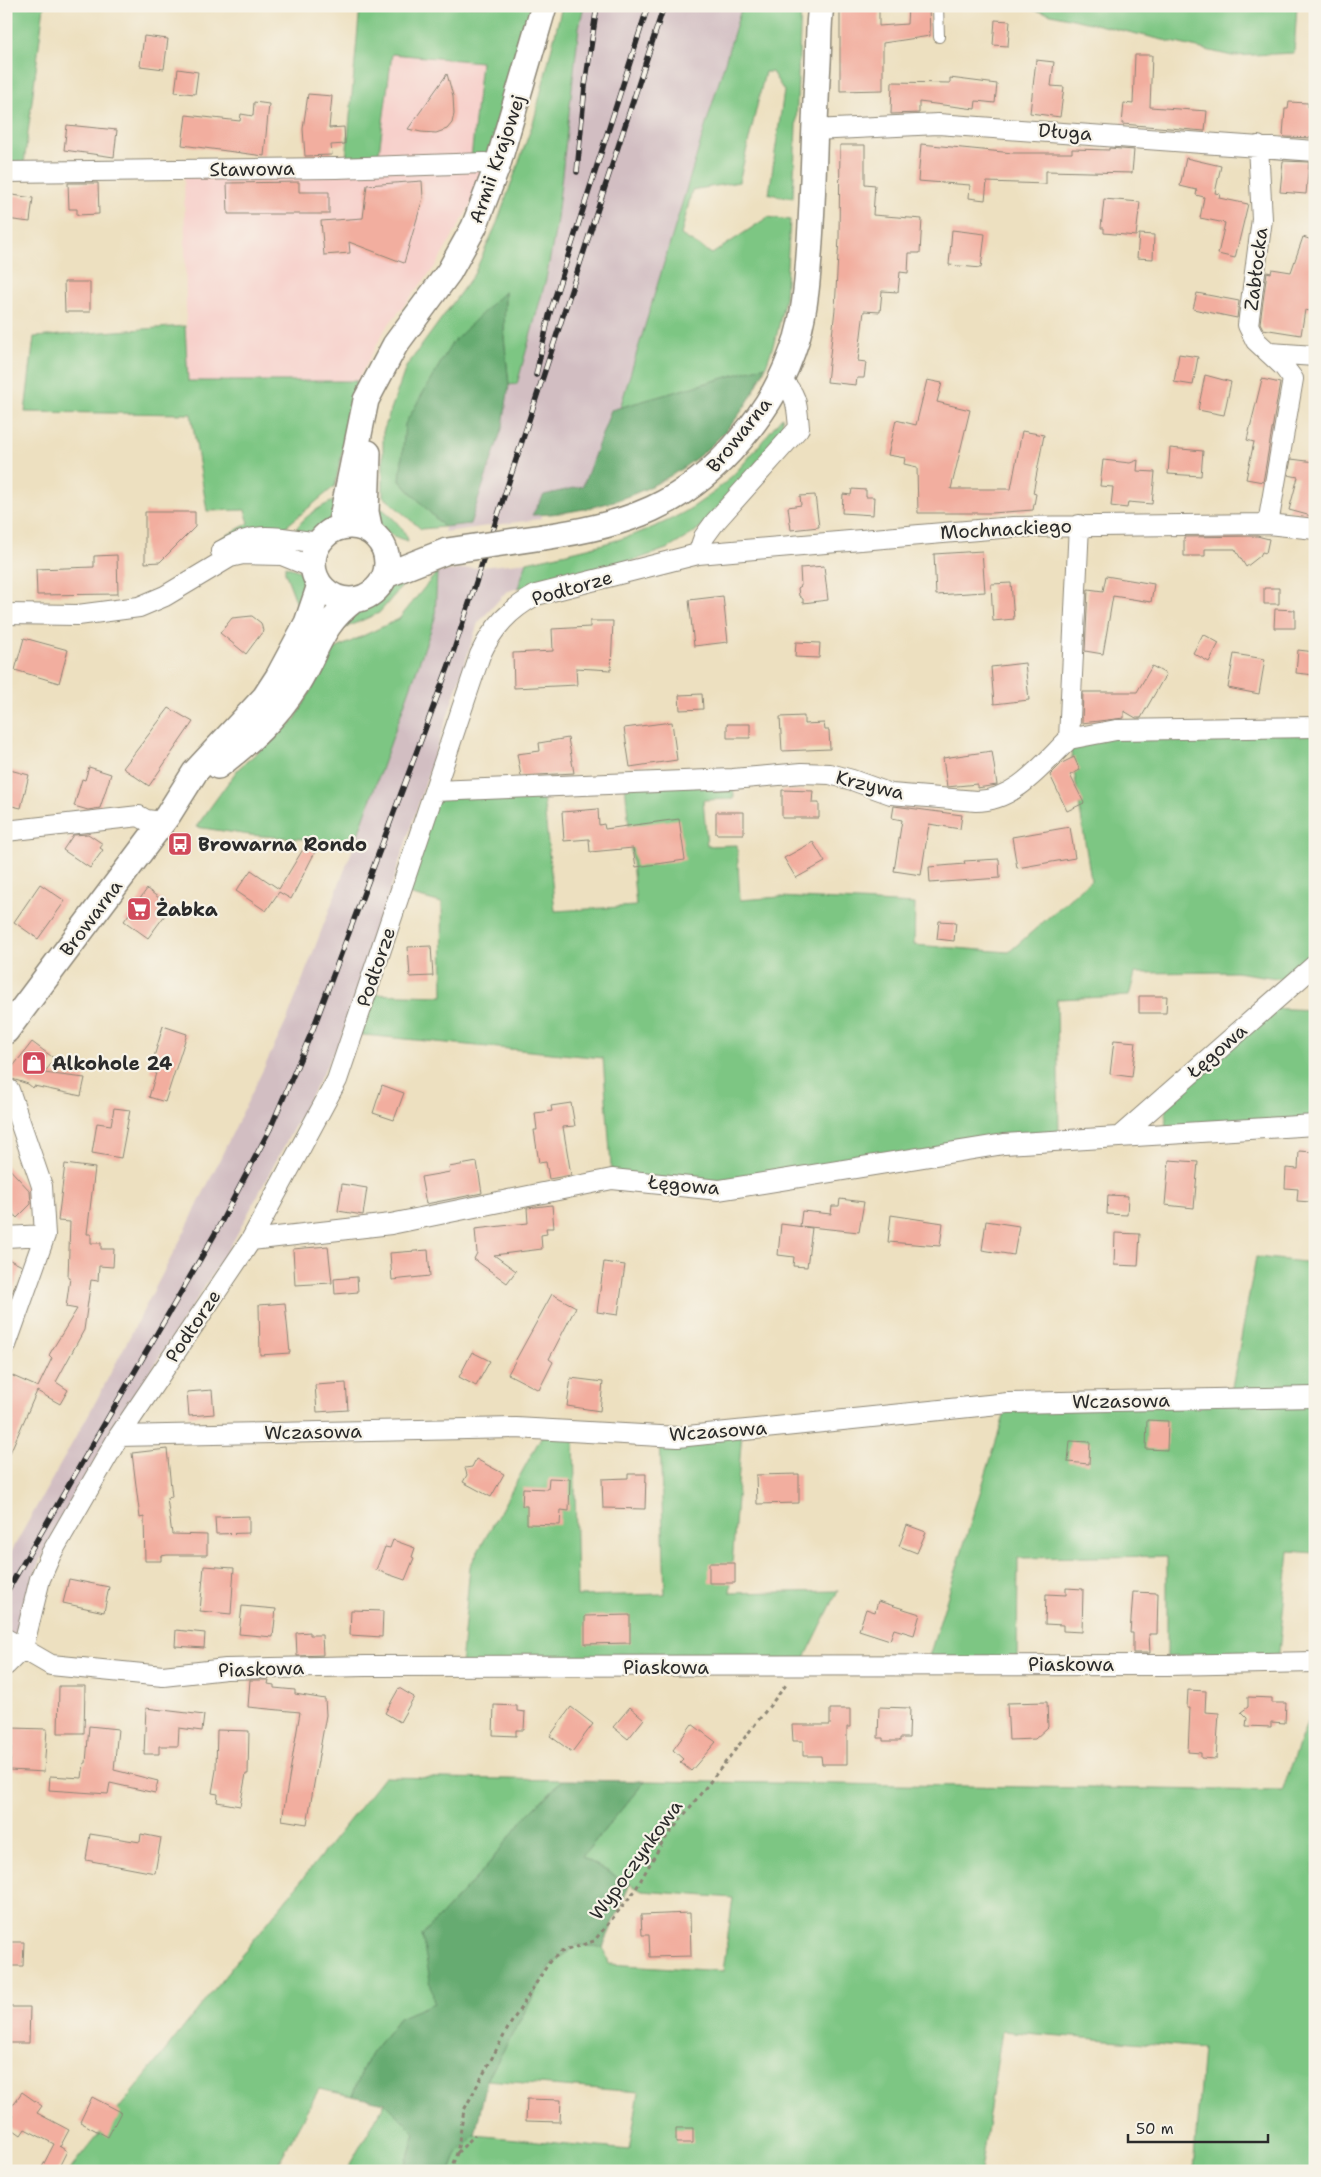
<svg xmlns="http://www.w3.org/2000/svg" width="1321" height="2177" font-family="'Shantell Sans',sans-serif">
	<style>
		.built { fill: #f7d0cb }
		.industrial { fill: #d2bec2 }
		.green { fill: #7dc683; stroke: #547857 }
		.forest { fill: #66ab71; stroke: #486b4e }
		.building { fill: #f2ae9f }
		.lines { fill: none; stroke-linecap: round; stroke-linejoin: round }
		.service-casing { stroke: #8c8676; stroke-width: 12 }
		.minor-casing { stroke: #8c8676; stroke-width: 22 }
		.tertiary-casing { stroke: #8c8676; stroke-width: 28 }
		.path { stroke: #8c8676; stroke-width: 3; stroke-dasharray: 4 4; stroke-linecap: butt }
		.service { stroke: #fff; stroke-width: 10 }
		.minor { stroke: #fff; stroke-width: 20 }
		.tertiary { stroke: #fff; stroke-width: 25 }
		.rail-casing { stroke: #2b2b2b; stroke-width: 5.5 }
		.rail { stroke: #f7f3e8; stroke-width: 4; stroke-dasharray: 11; stroke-linecap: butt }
		.tertiary-bridge-casing { stroke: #8c8676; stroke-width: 28; stroke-linecap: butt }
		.tertiary-bridge { stroke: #fff; stroke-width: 25 }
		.labels { text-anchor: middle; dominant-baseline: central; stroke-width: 4.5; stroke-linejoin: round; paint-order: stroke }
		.street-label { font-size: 19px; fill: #2b2b2b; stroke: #f7f3e8 }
		.poi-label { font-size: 19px; font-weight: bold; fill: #2b2b2b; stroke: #f7f3e8; text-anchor: start }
	</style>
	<rect width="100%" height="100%" fill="#f7f3e8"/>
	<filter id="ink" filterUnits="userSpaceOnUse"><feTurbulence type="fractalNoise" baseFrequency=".02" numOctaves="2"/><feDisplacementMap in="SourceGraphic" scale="10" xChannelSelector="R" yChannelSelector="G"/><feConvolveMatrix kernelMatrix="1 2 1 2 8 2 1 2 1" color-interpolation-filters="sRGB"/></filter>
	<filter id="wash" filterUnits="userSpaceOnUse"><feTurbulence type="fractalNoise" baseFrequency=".0096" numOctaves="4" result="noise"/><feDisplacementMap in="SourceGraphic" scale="20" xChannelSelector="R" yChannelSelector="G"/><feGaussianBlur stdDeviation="1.12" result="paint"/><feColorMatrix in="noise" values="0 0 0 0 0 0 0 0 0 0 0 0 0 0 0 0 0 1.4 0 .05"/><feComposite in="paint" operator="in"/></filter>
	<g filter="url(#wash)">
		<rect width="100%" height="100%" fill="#ede0c0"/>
		<path class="built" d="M392 54 482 62 471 159 378 160Z
			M485 163 474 199 437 264 386 328 357 381H187L184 170Z"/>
		<path class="industrial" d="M570 6H742L620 408 591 495 546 499 540 519 444 532 454 500Z
			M527 562 518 588 506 592 478 623 341 1039 234 1240 111 1434 39 1563 15 1634 6 1649V1561L96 1401 186 1229 287 1020 355 843 435 618 437 572Z"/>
		<path class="green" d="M6 6H44L23 172H6Z
			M360 6H544L497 167 471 159 481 62 392 54 378 160H346Z
			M562 6H584L579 27 556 226 546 279 517 384 509 385 504 337 505 292 400 481 444 527 421 529 383 496V432L406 367 474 274 497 223 534 120Z
			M742 6H801L793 198 769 194 784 91 772 72H765L739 182 692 190 681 235 712 254 768 217 790 220 785 298 777 334 766 366 620 408Z
			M1034 6H1297L1294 53 1232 56 1034 10Z
			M185 326 188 381H357L335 486 283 529 213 543 249 523 245 510 207 511 191 414 25 412 34 337Z
			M782 417 783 423 781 433 708 521 692 534 669 548 641 558 540 585 518 588 527 562C592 547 662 535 715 491 741 471 761 442 782 417Z
			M340 499C327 527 327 533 294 534 298 519 326 502 340 499Z
			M373 503C383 507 407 530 408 541 382 534 379 527 373 503Z
			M285 566C290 568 300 570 304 574 316 584 307 601 303 613L299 609 285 572Z
			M437 572 435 618 355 843 250 835 196 827 238 769 294 721 333 650 399 619Z
			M410 577 379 613 340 630 352 611 374 603 381 598 392 582Z
			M1315 727V965L1297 981 1236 972 1135 973 1129 996 1057 999 1059 1140 719 1190 612 1179 603 1058 353 1034 366 994 443 996 442 903 401 892 435 791 542 786 555 911 636 906 625 783 733 779 734 799 703 800 707 846 737 845 740 900 780 897 915 904 914 945 1009 952 1091 880 1069 739Z
			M1266 1008 1315 1010V1125L1165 1134 1167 1094Z
			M1256 1257 1315 1263V1553L1289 1551 1278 1663 1167 1665V1556L1018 1558 1017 1664 926 1666 1008 1403 1230 1398Z
			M545 1430 574 1431 577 1596 665 1594 660 1436 742 1430 730 1593 838 1591 801 1666H461L470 1566Z
			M1315 1701V2171H1193L1203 2048 1002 2031 980 2171H450L457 2153 475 2135 629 2150 639 2092 487 2080 550 1966 577 1945 603 1947 609 1964 723 1971 733 1898 642 1891 582 1857 645 1781 1282 1791Z
			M384 1777 563 1780 526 1816 484 1870 422 1935 435 2003 399 2018 367 2059 352 2096 319 2089 274 2171H69Z
			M385 2103 415 2133 404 2171H346Z"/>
		<path class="forest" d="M505 291 504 337 509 385 503 426 470 524 444 527 400 481 405 424 452 343Z
			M766 366C760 379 754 392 747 403 701 475 614 513 532 515L544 495 583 486 611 410Z
			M563 1780 645 1781 582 1857 630 1884 603 1947 577 1945 550 1966 487 2080 475 2135 457 2153 450 2171H404L415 2133 385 2103 352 2096 367 2059 399 2018 434 2003 422 1935 484 1870 526 1816Z"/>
		<g id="blocks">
			<path class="building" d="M840 6H879V26L907 24 908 6H929L930 36 883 43V90L840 91Z
				M995 20 1010 21 1008 46 993 45Z
				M144 36 168 39 164 69 140 66Z
				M1135 55H1152L1150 107 1207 111 1205 131 1122 124 1124 103 1133 104Z
				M1036 60 1054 62 1051 86 1064 87 1060 117 1030 113Z
				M178 69 198 72 195 94 175 92Z
				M447 74 453 96 454 114 452 123 447 129 436 133 421 132 408 129Z
				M950 78 997 84 995 103 976 101 975 109 919 102V113L891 114 892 82 950 83Z
				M308 94 332 96 329 128 344 127 345 144 331 145 332 155 305 156 303 129Z
				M254 102 269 104 264 156 182 145 186 115 240 121 241 114 253 116Z
				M1289 102 1308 103V107L1312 108V112H1315V138L1285 137 1283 135 1285 109H1288Z
				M67 125 117 130 114 157 64 150Z
				M921 144 1013 153H1072V149L1109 150V148L1134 150 1132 173 1046 171V184L987 182 985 200 969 198 970 185 918 181Z
				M840 145H865V184L875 185 873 215 922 219 920 253H909L908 273 900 272 898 292 882 291 880 312 864 311 858 361 866 362 864 378H857L856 385 827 382 835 309 839 237Z
				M1186 158 1221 166 1215 193 1220 194 1219 198 1248 204 1235 258 1218 254 1225 223 1200 218 1204 197 1196 195 1197 190 1180 186Z
				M1283 161 1309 162 1306 194 1280 192Z
				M422 181 423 198 404 263 349 242 350 253 324 255 321 221 363 218 367 185Z
				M299 182V192H329V214H228L227 183Z
				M68 183H98L99 214 77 215V209H69Z
				M6 194 33 198 30 222 6 219Z
				M1104 199 1140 202 1136 236 1104 233V228H1101Z
				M952 230 985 234 981 268 949 265Z
				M1139 234 1154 235 1153 259 1137 258Z
				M1303 237 1315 241V281L1310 311 1305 310 1301 335 1263 329 1260 323 1267 272 1271 273 1272 269 1291 272Z
				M64 282H90V312H65Z
				M1197 293 1239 301 1237 318 1193 309Z
				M1179 354 1198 357 1193 385 1174 382Z
				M1205 375 1231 382 1224 415 1198 410Z
				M1262 379 1280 383 1263 482 1246 479 1254 442 1247 440Z
				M927 380 942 383 937 402 970 410 951 489H1011L1022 431 1044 435 1033 493 1036 494 1033 510 992 513H918L917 467 904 464 905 458 888 455 896 420 916 425Z
				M1170 448 1203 451 1201 476 1168 474Z
				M1291 459 1315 462V517L1289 510 1298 477 1288 475Z
				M1103 460 1130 463 1138 460 1137 471 1155 472 1152 504 1128 502 1127 508 1111 506 1113 487 1100 486Z
				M852 489 866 490V497H874L873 515 842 513 843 494 851 495Z
				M815 495 819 527 791 530 788 507 801 505 800 496Z
				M145 512H195V527L160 562 145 563Z
				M1257 536 1269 539 1266 553 1262 552 1260 556 1246 567 1235 549H1205V556H1184V537Z
				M982 551 985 592 936 595 934 554Z
				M117 555 118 594 37 595 36 569 94 567V556Z
				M824 566 828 600 803 603V599L799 596 798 588 801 586 800 568Z
				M1106 576 1154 584 1151 602 1113 596 1103 654 1085 651 1088 589 1103 591Z
				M1011 583 1014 619 993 621 991 584Z
				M1264 588H1279V604H1264Z
				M723 596 728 642 694 646 689 600Z
				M1275 609 1295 610V628H1274Z
				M252 616 261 623 263 631 246 654 220 633 232 618Z
				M590 621H613L611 670 576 668 577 685 514 688 513 653 553 651 552 629 590 627Z
				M1203 634 1219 643 1209 662 1193 653Z
				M24 638 68 650 59 683 15 670Z
				M796 642 820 643 819 658 795 657Z
				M1298 650 1315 652V675L1296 673Z
				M1234 654 1265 659 1259 694 1228 688Z
				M1025 663 1029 700 994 704 991 667Z
				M1152 666 1166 674 1141 718H1136L1124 711V718L1082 723 1083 692H1137Z
				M702 694 703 709 680 710 679 695Z
				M169 708 193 722 149 786 123 768Z
				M804 716V724L824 723 825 730H829L830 749 782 751 780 717Z
				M672 722 677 760 630 767 624 728Z
				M727 724H750V738H727Z
				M568 738 574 773 521 776 517 754 540 751 539 743Z
				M992 751 997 785 977 788V784L947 787 943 758Z
				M1074 757 1080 770 1070 775 1084 803 1067 811 1050 775 1062 763Z
				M89 767 111 774 100 808 88 810 74 806 82 779 85 780Z
				M6 769 29 775 21 808 12 806 6 817Z
				M782 790 813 791 812 803H819V818H782Z
				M894 806 962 815 960 829 929 824 921 875 894 871 902 820 892 818Z
				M598 809 599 825 604 824 605 829 679 819 685 860 636 867 633 848 590 852 589 839 564 841 562 812Z
				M716 812H744V834H716Z
				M1070 827 1075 858 1017 868 1012 837Z
				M88 834 103 844 100 848 103 850 90 868 63 850 73 835Z
				M813 842 825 862 796 878 784 858Z
				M305 846 315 852 291 899 279 892 266 911 236 891 251 870 279 889Z
				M999 859 1000 878 930 883 929 867 965 864 964 861Z
				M40 884 65 901 38 939 14 922Z
				M147 889 171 907 148 938 124 921Z
				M939 921 956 922 954 941 937 939Z
				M431 946 433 976 410 977 408 947Z
				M1139 996H1167L1166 1013H1139Z
				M163 1026 187 1034 165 1102 149 1097 156 1073 150 1071Z
				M1114 1040 1136 1042 1132 1077 1110 1074Z
				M32 1042 55 1059 44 1073 85 1078 81 1096 34 1086 33 1088 28 1084 6 1077V1069H11Z
				M382 1085 404 1093 394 1120 373 1113Z
				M571 1103 575 1126 563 1127 571 1175 549 1179 546 1162 539 1163 534 1130H537L535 1113 552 1111 551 1106Z
				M114 1108 130 1110 121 1158 92 1153 97 1123 111 1125Z
				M1299 1151 1313 1152 1315 1189H1312L1311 1202 1297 1201 1298 1189 1285 1188 1286 1168 1298 1169Z
				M1169 1160 1198 1162 1194 1208 1165 1205Z
				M477 1162 482 1193 426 1204 421 1177 450 1172 449 1167Z
				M65 1164 95 1168 87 1234H91V1243H101V1249H114L113 1267 99 1266 98 1281 91 1280 84 1330 56 1382 68 1390 60 1404 37 1391 6 1462V1373L38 1387 52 1358 49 1355 77 1309 66 1307 70 1278 68 1277 70 1222 58 1221Z
				M6 1165 30 1191 31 1204 17 1218 6 1206Z
				M342 1184 367 1188 363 1215 338 1211Z
				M1108 1195 1128 1196 1127 1215 1107 1214Z
				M840 1199 864 1202 859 1232 800 1226 802 1211 831 1214 832 1206H839Z
				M552 1205 554 1228H546L547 1234 541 1235 542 1249 494 1255 516 1271 507 1283 474 1259 477 1253 475 1229 528 1223 527 1208Z
				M891 1215 943 1223 940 1246 888 1242Z
				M986 1221 1019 1226 1014 1255 982 1250Z
				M781 1224 812 1228 807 1267 793 1266 794 1257 778 1255Z
				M1115 1233 1140 1234 1138 1266 1114 1265Z
				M328 1246 332 1283 295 1285 293 1249Z
				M428 1250 430 1276 392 1280 390 1253Z
				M6 1258 22 1266 6 1309Z
				M604 1262 625 1265 618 1315 597 1312Z
				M357 1277 358 1292 335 1294 334 1279Z
				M552 1294 576 1307 549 1359 553 1362 539 1390 508 1374Z
				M285 1303 290 1353 260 1355 259 1305Z
				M472 1352 490 1361 476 1386 459 1377Z
				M571 1378 603 1382 600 1411 567 1406Z
				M346 1383 348 1410 317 1412 315 1385Z
				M212 1390 214 1414 189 1416 187 1392Z
				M1147 1420 1168 1421 1167 1450 1146 1449Z
				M1070 1441 1090 1442 1089 1464 1068 1462Z
				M167 1449 172 1497 167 1498 172 1534 207 1535V1555H167L161 1556V1561H145L144 1517 140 1518 132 1453Z
				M476 1459 504 1474 491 1497 463 1482 467 1475 465 1468 472 1467Z
				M628 1474H646L645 1509 603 1508 602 1479 628 1478Z
				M799 1474V1503L757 1504 756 1475Z
				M549 1478 570 1479 569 1511 561 1510 560 1525 527 1524V1506H522L523 1488 548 1489Z
				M249 1516V1533L216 1534 215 1517Z
				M907 1525 926 1532 917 1553 899 1546Z
				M393 1540 415 1548 412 1557 414 1558 405 1580 376 1570 385 1547 390 1548Z
				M709 1563H735V1583H709Z
				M204 1566 234 1568 231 1614 200 1611Z
				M69 1579 109 1587 104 1612 63 1603Z
				M1066 1588 1083 1589 1082 1632 1063 1631V1625L1045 1624 1046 1594 1066 1595Z
				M1133 1592 1158 1593 1157 1634H1149L1150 1653H1133V1633H1130Z
				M878 1601 920 1614 914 1635 894 1629 890 1640 859 1630 866 1609 875 1612Z
				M242 1606 276 1609 273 1637 239 1634Z
				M351 1610 383 1611 382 1637 350 1635Z
				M630 1615V1643L585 1644V1616Z
				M176 1630 205 1633 204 1648 175 1646Z
				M310 1632V1635H322L323 1655 297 1656 296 1633Z
				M250 1680H269L268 1684 274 1685V1688L295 1690V1694L325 1699 326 1715 307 1824 282 1820 300 1712 248 1707Z
				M59 1686H85L84 1733H58Z
				M399 1688 414 1697 400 1722 385 1713Z
				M1188 1690 1206 1691 1205 1712 1219 1713 1216 1759 1201 1758V1753L1188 1752 1190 1708H1187Z
				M1248 1697 1272 1698V1703H1286L1285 1723 1271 1722V1727L1246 1726 1247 1718 1241 1712 1248 1707Z
				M1047 1702 1048 1727 1035 1739 1009 1740 1007 1703Z
				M494 1705 517 1706V1711L525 1712 524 1730H516V1736L493 1735Z
				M571 1707 593 1724 572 1752 550 1736Z
				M630 1707 644 1719 628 1739 613 1727Z
				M879 1707 910 1708 909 1738H900V1741H883V1738H878Z
				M146 1708 204 1715 202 1731 179 1728 178 1746H159V1754H144Z
				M830 1709H850V1727H847V1764H822L821 1756H803V1741H793L792 1725H830Z
				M692 1724 716 1742 691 1771 680 1762 683 1759 673 1750Z
				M89 1726 118 1729 114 1770 158 1781 155 1793 110 1783 108 1794 49 1790 50 1776 82 1778 84 1763H86Z
				M12 1728 47 1729 44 1772 10 1770Z
				M217 1730 249 1731 248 1774H246L240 1806 217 1802 218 1794 212 1793 216 1770Z
				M90 1834 140 1842 141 1834 161 1838 155 1873 86 1860Z
				M690 1913 691 1956 650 1957 649 1935H642L641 1915Z
				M6 1942H24L23 1966H6Z
				M6 2007H30L29 2043H6Z
				M22 2092 42 2106 37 2113 69 2130 60 2147 59 2146 67 2151 57 2171H40L54 2144 25 2129 21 2135 7 2125 13 2116 8 2112Z
				M92 2097 121 2112 108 2137 80 2122Z
				M527 2099 561 2100 560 2122 526 2121Z
				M676 2128H693V2143H676Z"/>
		</g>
	</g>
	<g filter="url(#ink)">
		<use href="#blocks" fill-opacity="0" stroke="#8c8676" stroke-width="1"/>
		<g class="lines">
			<defs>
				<path id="service" d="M938 6 939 37"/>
				<path id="minor" d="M814 130 938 124 1315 151
					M1258 146 1262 219 1248 325 1256 341 1284 367 1293 379 1268 524
					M6 172 336 168 485 163 497 167
					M1270 353 1315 356
					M221 551C257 529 279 538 319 543
					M698 554 1013 527 1268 524 1315 529
					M6 614 78 615 139 607 165 596 230 557 243 554 282 555 314 568
					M1069 739 1116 730 1315 727
					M435 791 733 779 802 773 830 774 852 780 891 794 976 801C1015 801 1043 764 1069 739L1079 525
					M6 831 139 816 146 820 163 822
					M6 1089 9 1090 42 1186 45 1235 6 1345
					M1119 1137 1315 965
					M6 1237 45 1235
					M251 1240 391 1224 612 1179 719 1190 1004 1144 1315 1125
					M119 1436 516 1428 678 1437 1008 1403 1315 1397
					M6 1639 51 1665 163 1676 226 1669 366 1666 1167 1665 1315 1662
					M6 1665 23 1648 40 1579 51 1554 119 1436 251 1240 337 1080 480 655C493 627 509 610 536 595L698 554 704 537 715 522 799 428C797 407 798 394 780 380"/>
				<path id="tertiary" d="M368 453 366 512 370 531
					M313 563a37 37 0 1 1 74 0a37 37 0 1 1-74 0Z
					M340 527 366 400 395 345 449 272 474 227 497 167 544 6
					M543 537C625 526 686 505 740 440 768 407 784 379 797 338 806 307 808 273 810 241 814 181 814 122 818 63 819 44 818 25 821 6
					M386 575 447 551
					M218 766C249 742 276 718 297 684 318 650 320 625 354 600
					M6 1031 168 815 195 772 265 697 278 677 307 623 320 585"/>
			</defs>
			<use href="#service" class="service-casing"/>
			<use href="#minor" class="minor-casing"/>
			<use href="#tertiary" class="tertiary-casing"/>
			<path class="path" d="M457 2153 475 2135
				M450 2171 457 2153 464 2110 508 2028 550 1961 561 1952 594 1941 634 1892 662 1843 786 1685"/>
			<use href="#service" class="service"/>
			<use href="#minor" class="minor"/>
			<use href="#tertiary" class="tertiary"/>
			<defs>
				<path id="rail" d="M577 172 585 86 597 6
					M536 375 549 316 648 6
					M6 1593 216 1232 270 1129 313 1029 449 665 664 6"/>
			</defs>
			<use href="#rail" class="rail-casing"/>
			<use href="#rail" class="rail"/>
			<defs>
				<path id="tertiary-bridge" d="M447 551 543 537"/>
			</defs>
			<use href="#tertiary-bridge" class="tertiary-bridge-casing"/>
			<use href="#tertiary-bridge" class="tertiary-bridge"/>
		</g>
	</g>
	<defs>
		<symbol id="bus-square" viewBox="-11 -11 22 22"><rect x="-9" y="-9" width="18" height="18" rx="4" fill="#d1495b" stroke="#f7f3e8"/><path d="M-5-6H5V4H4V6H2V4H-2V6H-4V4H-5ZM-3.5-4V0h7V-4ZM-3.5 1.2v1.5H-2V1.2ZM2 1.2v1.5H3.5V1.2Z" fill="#fff"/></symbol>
		<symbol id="supermarket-square" viewBox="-11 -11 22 22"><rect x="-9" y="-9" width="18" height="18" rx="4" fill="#d1495b" stroke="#f7f3e8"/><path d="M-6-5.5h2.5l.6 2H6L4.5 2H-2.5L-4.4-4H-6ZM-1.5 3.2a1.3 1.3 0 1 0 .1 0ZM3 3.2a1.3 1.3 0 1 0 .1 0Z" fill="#fff"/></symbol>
		<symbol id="shop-square" viewBox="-11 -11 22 22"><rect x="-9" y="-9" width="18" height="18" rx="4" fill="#d1495b" stroke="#f7f3e8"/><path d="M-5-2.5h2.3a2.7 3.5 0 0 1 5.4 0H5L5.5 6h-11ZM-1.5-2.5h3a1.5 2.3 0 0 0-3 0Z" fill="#fff"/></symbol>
	</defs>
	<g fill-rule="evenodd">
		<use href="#bus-square" x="166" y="830" width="28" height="28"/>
		<use href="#supermarket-square" x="125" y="895" width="28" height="28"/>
		<use href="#shop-square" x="20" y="1049" width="28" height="28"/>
	</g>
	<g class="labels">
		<g class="street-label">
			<text transform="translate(1065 132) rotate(4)">Długa</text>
			<text transform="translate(497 159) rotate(-71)">Armii Krajowej</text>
			<text transform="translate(252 169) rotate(-1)">Stawowa</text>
			<text transform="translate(1256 269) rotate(-83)">Zabłocka</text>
			<text transform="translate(739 435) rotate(-51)">Browarna</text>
			<text transform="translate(1006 529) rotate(-3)">Mochnackiego</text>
			<text transform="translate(572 588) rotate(-16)">Podtorze</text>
			<text transform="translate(870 785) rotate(14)">Krzywa</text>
			<text transform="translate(91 918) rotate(-53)">Browarna</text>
			<text transform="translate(376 967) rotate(-71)">Podtorze</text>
			<text transform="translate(1217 1051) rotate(-41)">Łęgowa</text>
			<text transform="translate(684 1185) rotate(5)">Łęgowa</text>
			<text transform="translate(193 1326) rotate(-56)">Podtorze</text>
			<text transform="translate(1121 1401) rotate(-1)">Wczasowa</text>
			<text transform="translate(718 1431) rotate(-4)">Wczasowa</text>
			<text transform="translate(313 1432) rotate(-1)">Wczasowa</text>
			<text x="1071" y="1664">Piaskowa</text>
			<text x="666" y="1667">Piaskowa</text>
			<text transform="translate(261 1669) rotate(-2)">Piaskowa</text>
			<text transform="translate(636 1860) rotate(-54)">Wypoczynkowa</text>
		</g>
		<g class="poi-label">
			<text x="198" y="844">Browarna Rondo</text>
			<text x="156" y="909">Żabka</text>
			<text x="52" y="1063">Alkohole 24</text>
		</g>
	</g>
	<rect width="1321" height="2177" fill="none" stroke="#f7f3e8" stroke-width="25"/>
	<path d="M1128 2134v8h140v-8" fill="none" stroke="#2b2b2b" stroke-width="2.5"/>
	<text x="1136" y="2134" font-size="15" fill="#2b2b2b" stroke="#f7f3e8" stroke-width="4" paint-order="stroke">50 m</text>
</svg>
